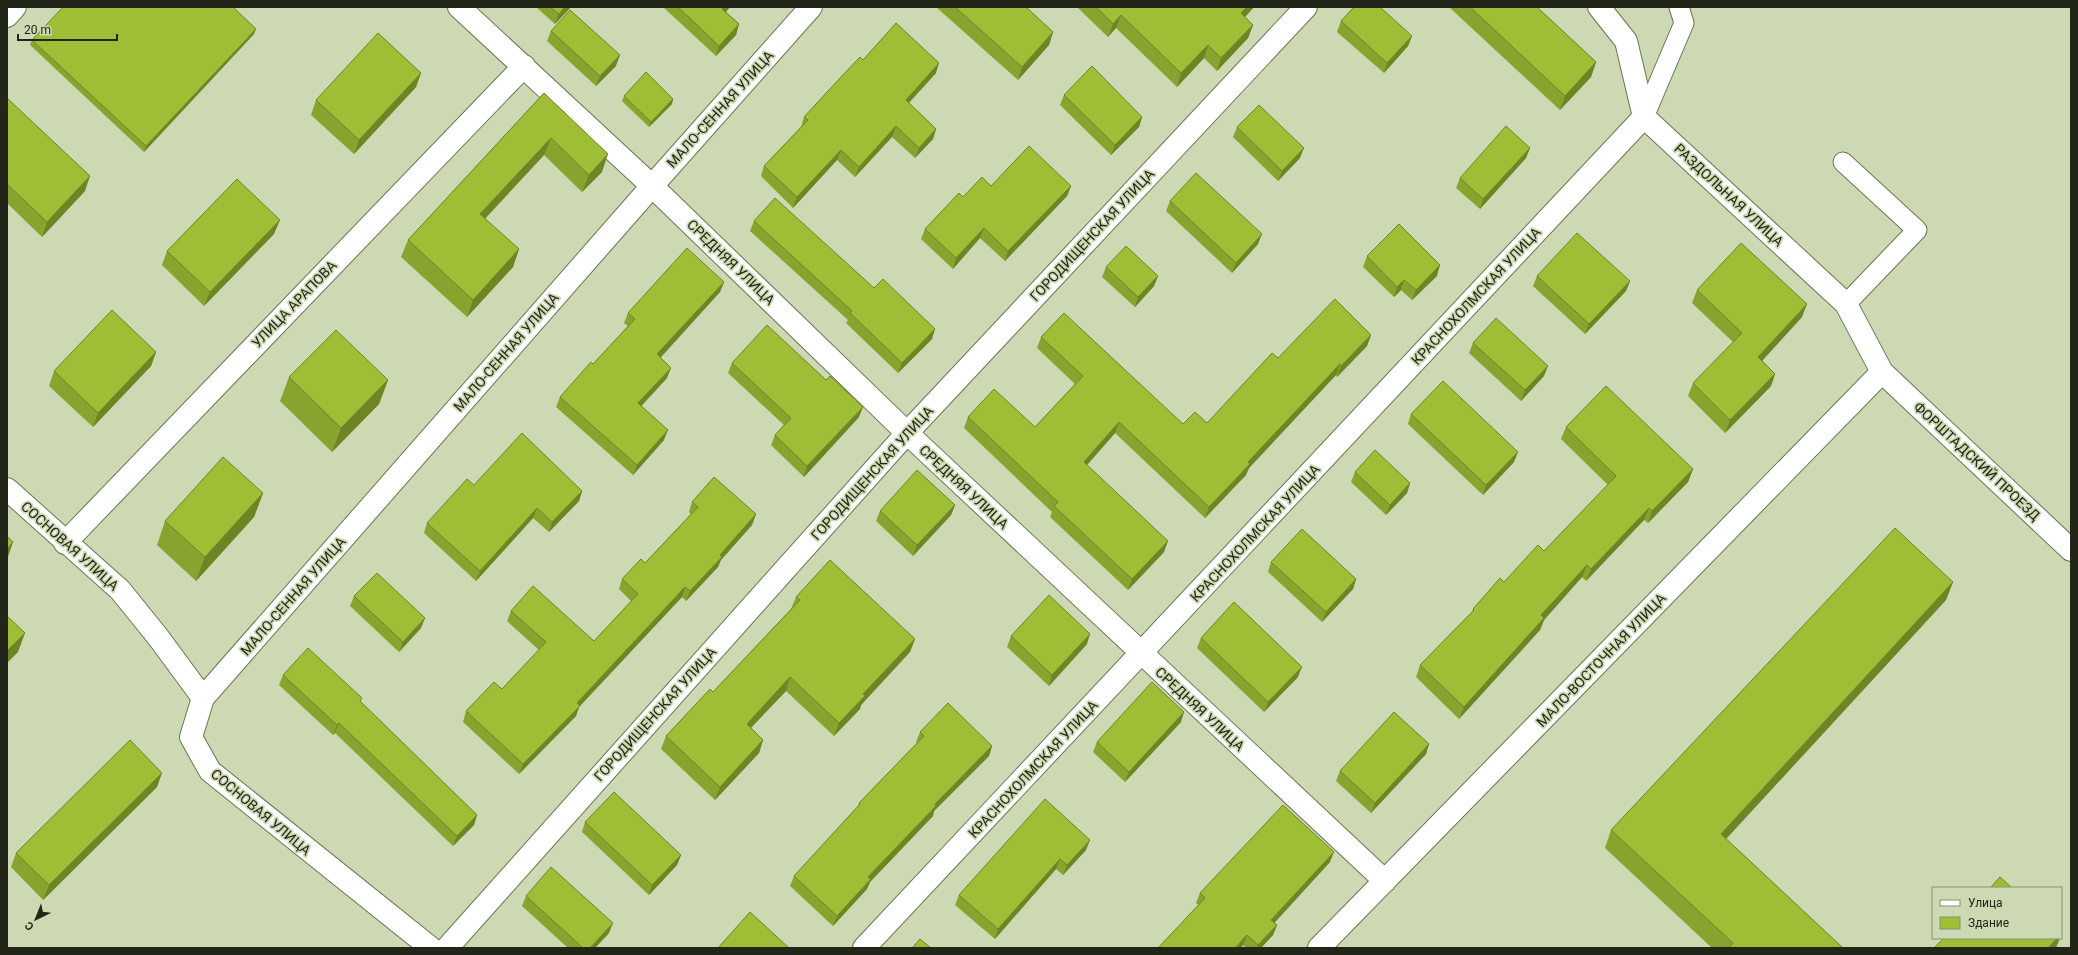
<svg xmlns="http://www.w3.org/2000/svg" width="2078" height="955" font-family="Roboto,sans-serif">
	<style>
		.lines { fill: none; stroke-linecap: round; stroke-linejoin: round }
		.lane-casing { stroke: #6b7553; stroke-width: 21 }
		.street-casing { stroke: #6b7553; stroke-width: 24 }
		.lane { stroke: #fff; stroke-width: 19 }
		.street { stroke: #fff; stroke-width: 22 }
		.wall { fill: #88a32e }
		.shaded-wall { fill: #6f8525 }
		.building { fill: #9ebe35; stroke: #6f8525 }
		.labels { text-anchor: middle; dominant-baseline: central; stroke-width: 3.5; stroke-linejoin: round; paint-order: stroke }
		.street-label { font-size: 14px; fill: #222618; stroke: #cdd9b3 }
	</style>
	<rect width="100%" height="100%" fill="#cdd9b3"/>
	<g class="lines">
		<defs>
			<path id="lane" d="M1644 117 1684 23 1679 7
				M1843 162 1917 230 1846 304"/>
			<path id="street" d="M459 7 652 186 907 433 1385 881
				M1599 7 1626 41 1644 117 1846 304 1882 372 2071 550
				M7 16 15 7
				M7 489 120 590 158 637 203 698 191 737 210 771 431 948
				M65 543 524 66
				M203 698 652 186 811 7
				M447 948 907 433 1306 7
				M864 948 1644 117
				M1319 948 1882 372"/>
		</defs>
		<use href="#lane" class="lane-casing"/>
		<use href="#street" class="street-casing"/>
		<use href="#lane" class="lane"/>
		<use href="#street" class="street"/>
	</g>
	<path class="wall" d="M536 7H571L555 24Z
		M663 7H730L726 12 739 24 736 35 716 56Z
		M936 7H1026L1053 32 1049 45 1018 80Z
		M1078 7H1254L1245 17 1253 25 1248 38 1217 71 1204 58 1177 87 1116 28 1108 37 1078 8Z
		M1449 7H1537L1596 62 1591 77 1560 110Z
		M1341 21 1412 36 1408 46 1384 73 1337 32Z
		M551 31 616 66 596 86 547 41Z
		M254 34 144 152 30 45 32 40Z
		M863 60 936 73 909 103 936 129 933 139 915 158 892 137 855 177 837 160 793 208 761 176 764 166 801 127 804 117Z
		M421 73 416 87 354 154 311 115 316 100Z
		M544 93 602 172 582 192 544 155 485 219 519 249 513 267 467 317 401 257 408 240Z
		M1064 95 1142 117 1139 127 1111 155 1060 105Z
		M624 96 673 99 672 104 649 127 622 101Z
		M7 98 85 191 42 237 7 203Z
		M1237 127 1300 158 1278 181 1233 137Z
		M1530 148 1526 158 1480 209 1456 188 1460 178Z
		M991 186H1071L1067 196 1005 261 980 238 953 269 921 239 925 229 963 197Z
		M1170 201 1258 244 1232 273 1166 211Z
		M754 221 874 288 932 339 898 373 846 323 848 320 750 231Z
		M274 234 204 306 162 265 167 251Z
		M1367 256 1437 276 1412 300 1401 290 1394 297 1363 267Z
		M1106 267 1158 276 1154 286 1135 307 1102 277Z
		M1537 276 1630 281 1626 291 1585 334 1533 286Z
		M724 282 720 292 660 357 667 378 641 406 664 440 633 475 556 407 560 397 593 364 628 326 624 323 628 313Z
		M1697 290 1802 317 1762 360 1775 374 1771 386 1725 433 1688 396 1693 383 1733 342 1692 303Z
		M1371 335 1367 346 1337 377 1336 375 1249 468 1246 475 1205 518 1115 433 1087 465 1164 552 1128 590 1050 517 1052 512 964 428 968 417 1035 427 1075 384 1037 348 1041 337 1183 424 1207 423 1278 358Z
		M1473 343 1544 376 1521 401 1469 353Z
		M156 352 151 366 93 427 49 386 54 371Z
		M732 363 859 417 804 477 771 445 775 435 784 425 728 373Z
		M289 377 388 380 379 404 332 452 280 401Z
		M1411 414 1514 462 1483 495 1408 424Z
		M1566 427 1693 469 1688 482 1648 523 1644 520 1586 581 1582 577 1544 620 1540 630 1459 719 1416 677 1420 665 1472 612 1473 609 1504 582 1544 551 1608 485 1561 439Z
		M1355 472 1410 483 1407 493 1386 515 1351 482Z
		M474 485 582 491 579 501 549 532 533 518 476 581 424 533 427 523Z
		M263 493 254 517 196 581 157 545 165 521Z
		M692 502 756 514 752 525 721 560 718 567 686 601 682 597 579 707 576 716 519 774 463 722 466 711 502 689 539 650 507 621 511 611 594 641 631 601 619 589 622 579 645 563 691 514 689 512Z
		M955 505 951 515 913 556 876 521 880 511Z
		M1271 562 1356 579 1353 589 1322 622 1268 572Z
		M1953 582 1946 600 1726 839 1843 948H1712L1605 848 1611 830Z
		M354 596 421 628 399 652 350 606Z
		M796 597 915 639 910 652 861 705 860 709 834 736 786 691 751 728 763 740 759 753 715 800 661 749 666 736 713 692 791 609Z
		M1011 636 1087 644 1049 686 1007 647Z
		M1201 638 1298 677 1264 712 1197 648Z
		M283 675 361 702 477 815 474 825 453 846 335 733 333 735 279 685Z
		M1181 722 1125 782 1093 752 1097 742Z
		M920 732 992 746 989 756 934 811 933 816 870 882 867 889 833 926 790 886 794 876 858 807 859 803 917 743 916 742Z
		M1429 744 1426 754 1371 813 1336 781 1340 771Z
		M157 787 43 900 11 867 16 853Z
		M585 822 681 855 677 865 649 895 582 832Z
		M1086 850 1063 875 1056 869 995 939 955 905 959 895Z
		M1330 862 1274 923 1277 925 1273 935 1261 948H1246L1196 903 1200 893Z
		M526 896 609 933 595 948H568L522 906Z"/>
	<path class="shaded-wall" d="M565 7H571L555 24 559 14Z
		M725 7H730L719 20 722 9Z
		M1247 7H1254L1236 27 1241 13Z
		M1121 15 1116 28 1108 37 1113 24Z
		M739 24 736 35 716 56 719 46Z
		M1253 25 1248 38 1217 71 1221 58Z
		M256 29 254 34 144 152 146 146Z
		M1053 32 1049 45 1018 80 1022 67Z
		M1412 36 1408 46 1384 73 1387 63Z
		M1208 45 1204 58 1177 87 1181 73Z
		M620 55 616 66 596 86 600 76Z
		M1596 62 1591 77 1560 110 1565 96Z
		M939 63 936 73 902 110 906 100Z
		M421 73 416 87 354 154 359 140Z
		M673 99 672 104 649 127 651 122Z
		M1142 117 1139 127 1111 155 1115 145Z
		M896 126 892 137 855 177 859 167Z
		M936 129 933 139 915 158 919 148Z
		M551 138 544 155 473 231 480 214Z
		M1304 148 1300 158 1278 181 1282 171Z
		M1530 148 1526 158 1480 209 1483 199Z
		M841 150 837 160 793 208 797 197Z
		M608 154 602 172 582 192 589 175Z
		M90 176 85 191 42 237 47 222Z
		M1071 186 1067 196 1005 261 1008 251Z
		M280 220 274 234 204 306 210 292Z
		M984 228 980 238 953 269 956 258Z
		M1262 234 1258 244 1232 273 1236 263Z
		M519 249 513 267 467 317 473 300Z
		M1440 265 1437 276 1412 300 1416 290Z
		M1158 276 1154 286 1135 307 1138 297Z
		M1404 280 1401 290 1394 297 1397 287Z
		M1630 281 1626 291 1585 334 1589 324Z
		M724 282 720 292 654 365 657 354Z
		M1807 304 1802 317 1754 370 1758 357Z
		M935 329 932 339 898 373 902 363Z
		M1371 335 1367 346 1337 377 1341 366Z
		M156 352 151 366 93 427 98 413Z
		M1340 364 1336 375 1249 468 1246 475 1205 518 1209 507 1248 462Z
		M1548 366 1544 376 1521 401 1525 390Z
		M671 368 667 378 634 414 638 403Z
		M1775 374 1771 386 1725 433 1730 420Z
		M388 380 379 404 332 452 341 428Z
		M863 407 859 417 804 477 807 466Z
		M1119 422 1115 433 1080 473 1084 462Z
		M668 430 664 440 633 475 637 465Z
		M1518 452 1514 462 1483 495 1486 485Z
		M1693 469 1688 482 1648 523 1652 511Z
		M1410 483 1407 493 1386 515 1390 505Z
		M582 491 579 501 549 532 552 522Z
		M263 493 254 517 196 581 205 557Z
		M955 505 951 515 913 556 917 545Z
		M537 508 533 518 476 581 480 571Z
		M1649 508 1644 520 1586 581 1591 569Z
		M756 514 752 525 721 560 718 567 686 601 690 591 720 555Z
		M1168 541 1164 552 1128 590 1132 579Z
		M13 542 8 557 7 558V549Z
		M1587 565 1582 577 1544 620 1540 630 1459 719 1464 707 1541 615Z
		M1356 579 1353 589 1322 622 1326 612Z
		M1953 582 1946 600 1714 852 1721 834Z
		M685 587 682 597 579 707 576 716 519 774 523 764 577 703Z
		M425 618 421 628 399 652 403 642Z
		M25 633 18 652 7 663V651Z
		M1090 634 1087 644 1049 686 1052 675Z
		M915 639 910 652 861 705 860 709 834 736 839 723 863 694Z
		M1302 667 1298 677 1264 712 1268 702Z
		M790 677 786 691 742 737 747 724Z
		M1184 712 1181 722 1125 782 1129 772Z
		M339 723 335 733 333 735 337 725Z
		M763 740 759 753 715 800 720 787Z
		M1429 744 1426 754 1371 813 1375 803Z
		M992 746 989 756 934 811 933 816 870 882 867 889 833 926 837 916 868 877 935 804Z
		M162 773 157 787 43 900 49 885Z
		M477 815 474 825 453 846 457 836Z
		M1090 840 1086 850 1063 875 1067 865Z
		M1334 852 1330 862 1268 930 1271 920Z
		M681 855 677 865 649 895 652 885Z
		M1060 859 1056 869 995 939 998 929Z
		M613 923 609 933 595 948H590Z
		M1277 925 1273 935 1261 948H1257L1258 945Z
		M1247 935 1243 945 1241 948H1235Z
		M2057 938H2060L2056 948H2048Z"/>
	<path class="building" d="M63 7H233L256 29 146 146 32 40Z
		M550 7H565L559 14Z
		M678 7H725L722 9 739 24 719 46Z
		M955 7H1026L1053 32 1022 67Z
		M1096 7H1247L1241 13 1253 25 1221 58 1208 45 1181 73 1121 15 1113 24Z
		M1354 7H1380L1412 36 1387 63 1341 21Z
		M1470 7H1537L1596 62 1565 96Z
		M570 10 620 55 600 76 551 31Z
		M896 23 939 63 906 100 936 129 919 148 896 126 859 167 841 150 797 197 764 166 808 120 804 117 840 78 860 57 863 60Z
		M378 33 421 73 359 140 316 100Z
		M1092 66 1142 117 1115 145 1064 95Z
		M646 72 673 99 651 122 624 96Z
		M544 93 608 154 589 175 551 138 480 214 519 249 473 300 408 240Z
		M7 98 90 176 47 222 7 184Z
		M1259 105 1304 148 1282 171 1237 127Z
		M1506 126 1530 148 1483 199 1460 178Z
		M1029 146 1071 186 1008 251 984 228 956 258 925 229 959 193 963 197 982 177 991 186Z
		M1196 173 1262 234 1236 263 1170 201Z
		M237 179 280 220 210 292 167 251Z
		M775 198 874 288 883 279 935 329 902 363 850 313 852 311 754 221Z
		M1399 224 1440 265 1416 290 1404 280 1397 287 1367 256Z
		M1577 233 1630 281 1589 324 1537 276Z
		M1741 243 1807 304 1758 357 1775 374 1730 420 1693 383 1742 333 1697 290Z
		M1126 246 1158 276 1138 297 1106 267Z
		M687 248 724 282 657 354 671 368 638 403 668 430 637 465 560 397 591 362 593 364 635 319 628 313Z
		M1335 299 1371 335 1341 366 1340 364 1248 462 1250 464 1209 507 1119 422 1084 462 1168 541 1132 579 1054 506 1058 502 968 417 994 389 1035 427 1083 376 1041 337 1064 313 1183 424 1195 412 1207 423 1272 353 1278 358Z
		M112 310 156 352 98 413 54 371Z
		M1496 318 1548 366 1525 390 1473 343Z
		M767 325 826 380 830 376 863 407 807 466 775 435 791 418 732 363Z
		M336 330 388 380 341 428 289 377Z
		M1443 381 1518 452 1486 485 1411 414Z
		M1606 386 1693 469 1652 511 1649 508 1591 569 1587 565 1541 615 1544 618 1464 707 1420 665 1474 610 1473 609 1500 578 1504 582 1538 545 1544 551 1616 476 1566 427Z
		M522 433 582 491 552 522 537 508 480 571 427 523 467 479 474 485Z
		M1375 450 1410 483 1390 505 1355 472Z
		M223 457 263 493 205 557 165 521Z
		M917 470 955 505 917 545 880 511Z
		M714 477 756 514 720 555 722 557 690 591 685 587 577 703 580 706 523 764 466 711 494 682 502 689 546 642 511 611 533 586 594 641 638 594 622 579 641 559 645 563 698 507 692 502Z
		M1895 528 1953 582 1721 834 1843 948H1729L1733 943 1611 830Z
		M1302 529 1356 579 1326 612 1271 562Z
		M7 536 13 542 7 549Z
		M830 560 915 639 863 694 865 696 839 723 790 677 747 724 763 740 720 787 666 736 710 689 713 692 800 600 796 597Z
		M377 573 425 618 403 642 354 596Z
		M1049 595 1090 634 1052 675 1011 636Z
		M1234 602 1302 667 1268 702 1201 638Z
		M7 616 25 633 7 651Z
		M308 648 362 698 360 701 477 815 457 836 339 723 337 725 283 675Z
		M1152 682 1184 712 1129 772 1097 742Z
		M948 703 992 746 935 804 936 806 868 877 871 879 837 916 794 876 860 804 859 803 924 736 920 732Z
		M1394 712 1429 744 1375 803 1340 771Z
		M130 740 162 773 49 885 16 853Z
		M614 792 681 855 652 885 585 822Z
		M1045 799 1090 840 1067 865 1060 859 998 929 959 895Z
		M1283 805 1334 852 1271 920 1277 925 1258 945 1247 935 1235 948H1158L1205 898 1200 893Z
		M551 867 613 923 590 948H583L526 896Z
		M2000 877 2012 888H1990Z
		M750 912 789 948H718Z
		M1944 938H2057L2048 948H1934Z
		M920 939 931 948H912Z"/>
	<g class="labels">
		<g class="street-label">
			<text transform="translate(720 109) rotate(-48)">МАЛО-СЕННАЯ УЛИЦА</text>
			<text transform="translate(1729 195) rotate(43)">РАЗДОЛЬНАЯ УЛИЦА</text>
			<text transform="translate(1092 235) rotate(-47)">ГОРОДИЩЕНСКАЯ УЛИЦА</text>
			<text transform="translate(731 262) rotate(44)">СРЕДНЯЯ УЛИЦА</text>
			<text transform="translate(1476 296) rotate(-47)">КРАСНОХОЛМСКАЯ УЛИЦА</text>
			<text transform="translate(294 304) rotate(-46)">УЛИЦА АРАПОВА</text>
			<text transform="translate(506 352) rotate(-49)">МАЛО-СЕННАЯ УЛИЦА</text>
			<text transform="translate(1977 461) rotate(43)">ФОРШТАДСКИЙ ПРОЕЗД</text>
			<text transform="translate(872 473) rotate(-48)">ГОРОДИЩЕНСКАЯ УЛИЦА</text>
			<text transform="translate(964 487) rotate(43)">СРЕДНЯЯ УЛИЦА</text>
			<text transform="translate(1255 533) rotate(-47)">КРАСНОХОЛМСКАЯ УЛИЦА</text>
			<text transform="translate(70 546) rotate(42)">СОСНОВАЯ УЛИЦА</text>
			<text transform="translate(293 596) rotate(-49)">МАЛО-СЕННАЯ УЛИЦА</text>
			<text transform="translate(1601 660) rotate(-46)">МАЛО-ВОСТОЧНАЯ УЛИЦА</text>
			<text transform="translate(1200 709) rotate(43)">СРЕДНЯЯ УЛИЦА</text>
			<text transform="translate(655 714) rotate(-48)">ГОРОДИЩЕНСКАЯ УЛИЦА</text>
			<text transform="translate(1033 769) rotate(-47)">КРАСНОХОЛМСКАЯ УЛИЦА</text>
			<text transform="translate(261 812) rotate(40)">СОСНОВАЯ УЛИЦА</text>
		</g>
	</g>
	<rect width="2078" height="955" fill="none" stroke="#222618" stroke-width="16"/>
	<rect x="1932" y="887" width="130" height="52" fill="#cdd9b3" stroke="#899175"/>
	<rect x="1940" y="900" width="20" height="6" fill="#ffffff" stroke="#899175"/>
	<text x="1968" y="907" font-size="12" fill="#222618">Улица</text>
	<rect x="1940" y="917" width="20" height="12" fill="#9ebe35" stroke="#899175"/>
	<text x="1968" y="927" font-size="12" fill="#222618">Здание</text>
	<g transform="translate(36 919) rotate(223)" stroke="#cdd9b3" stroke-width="3" paint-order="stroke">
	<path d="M0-3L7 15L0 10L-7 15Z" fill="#222618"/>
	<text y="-6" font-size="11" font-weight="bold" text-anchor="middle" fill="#222618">С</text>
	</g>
	<path d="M18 34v6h99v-6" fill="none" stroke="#222618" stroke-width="2"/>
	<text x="24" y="34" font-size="12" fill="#222618" stroke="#cdd9b3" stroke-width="3" paint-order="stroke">20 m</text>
</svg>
